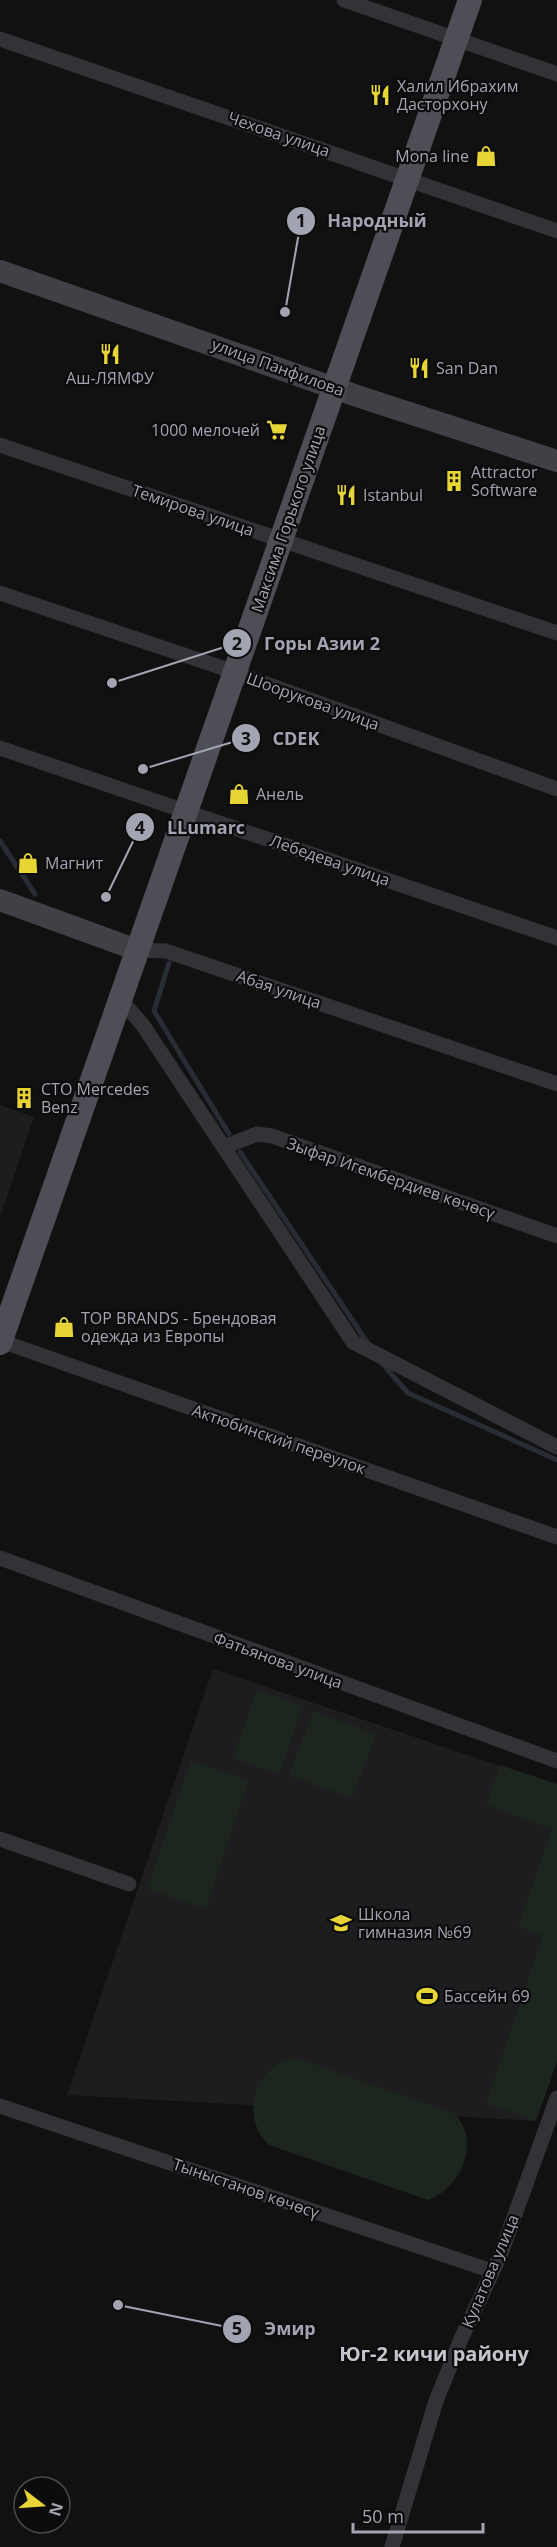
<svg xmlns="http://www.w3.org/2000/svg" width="557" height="2547" font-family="'Open Sans',sans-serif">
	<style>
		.built { fill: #1d1d1f }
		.green { fill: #1d251f }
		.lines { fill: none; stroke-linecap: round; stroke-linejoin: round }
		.stream { stroke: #282c35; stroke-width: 5 }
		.street { stroke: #333237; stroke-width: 15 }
		.secondary { stroke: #404047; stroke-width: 22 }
		.primary { stroke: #4e4e56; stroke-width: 24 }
		.labels { text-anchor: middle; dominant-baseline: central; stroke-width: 4.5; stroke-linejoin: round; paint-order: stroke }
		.poi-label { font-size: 16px; fill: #a3a4b2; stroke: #0c0c0d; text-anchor: start }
		.street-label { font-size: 16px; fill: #a3a4b2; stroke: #0c0c0d }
		.quarter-label { font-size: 20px; font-weight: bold; fill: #c4c4cf; stroke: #0c0c0d }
		.leader { fill: none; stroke: #a3a4b2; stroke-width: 2 }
		.callout-dot { fill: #a3a4b2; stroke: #0c0c0d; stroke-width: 2 }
		.mark-label { font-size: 18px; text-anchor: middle; font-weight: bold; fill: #111 }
		.callout-label { font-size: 18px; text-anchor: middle; font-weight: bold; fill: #a3a4b2; stroke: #0c0c0d; stroke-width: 4.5; stroke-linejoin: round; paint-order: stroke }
	</style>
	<rect width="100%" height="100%" fill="#111112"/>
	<path class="built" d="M0 1105 34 1117 0 1217Z
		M213 1669 557 1785V2061L536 2121 67 2095Z"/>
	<path class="green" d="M257 1690 303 1706 279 1774 233 1758Z
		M313 1711 376 1734 352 1798 289 1776Z
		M191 1761 249 1780 206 1909 147 1889Z
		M500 1765 557 1784V2061L536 2121 486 2103 543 1936 518 1927 552 1829 486 1805Z
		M294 2057 456 2114C459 2119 463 2125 465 2131 473 2160 454 2191 428 2200L269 2145C246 2123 249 2088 273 2067 278 2062 287 2060 294 2057Z"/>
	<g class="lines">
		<path class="stream" d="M0 841 35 894
			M169 963 154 1011 229 1134
			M240 1152 369 1345
			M379 1360 408 1393 557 1460"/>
		<path class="street" d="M344 0 557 74
			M0 39 557 231
			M0 445 557 633
			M0 593 214 665 557 789
			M0 748 557 938
			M137 950 166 951 557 1084
			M119 998 142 1024 353 1342 557 1447
			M224 1147 257 1134 272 1136 557 1236
			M1 1341 557 1537
			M0 1558 557 1761
			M0 1839 129 1884
			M0 2106 492 2271
			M392 2547 436 2401 461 2339 500 2256 557 2098"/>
		<path class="secondary" d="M0 271 357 396 557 461
			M0 900 137 950"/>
		<path class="primary" d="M0 1343 470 0"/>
	</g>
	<defs>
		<symbol id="restaurant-bare" viewBox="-9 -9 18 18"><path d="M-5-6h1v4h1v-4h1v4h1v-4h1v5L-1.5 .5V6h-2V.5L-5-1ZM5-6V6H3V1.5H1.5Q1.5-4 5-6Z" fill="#e7d535" stroke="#0c0c0d" stroke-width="2.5" paint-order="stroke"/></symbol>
		<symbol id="shop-bare" viewBox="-9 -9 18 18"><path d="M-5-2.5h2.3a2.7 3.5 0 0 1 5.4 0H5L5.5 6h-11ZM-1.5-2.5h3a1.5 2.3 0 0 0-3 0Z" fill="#e7d535" stroke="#0c0c0d" stroke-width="2.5" paint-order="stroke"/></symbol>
		<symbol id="supermarket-bare" viewBox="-9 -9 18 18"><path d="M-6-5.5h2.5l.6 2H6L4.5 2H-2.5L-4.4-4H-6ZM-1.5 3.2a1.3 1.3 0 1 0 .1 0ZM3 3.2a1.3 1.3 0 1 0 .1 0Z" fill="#e7d535" stroke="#0c0c0d" stroke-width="2.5" paint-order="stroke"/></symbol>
		<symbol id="building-bare" viewBox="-9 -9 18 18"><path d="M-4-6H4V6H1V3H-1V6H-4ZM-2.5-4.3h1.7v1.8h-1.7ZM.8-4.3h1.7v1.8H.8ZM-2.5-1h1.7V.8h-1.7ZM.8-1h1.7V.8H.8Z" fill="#e7d535" stroke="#0c0c0d" stroke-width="2.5" paint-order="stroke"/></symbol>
		<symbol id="school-bare" viewBox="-9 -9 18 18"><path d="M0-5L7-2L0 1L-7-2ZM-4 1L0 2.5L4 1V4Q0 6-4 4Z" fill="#e7d535" stroke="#0c0c0d" stroke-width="2.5" paint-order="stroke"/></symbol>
		<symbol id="stadium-bare" viewBox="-9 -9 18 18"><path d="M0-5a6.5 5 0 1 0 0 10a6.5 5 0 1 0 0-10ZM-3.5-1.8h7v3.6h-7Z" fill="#e7d535" stroke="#0c0c0d" stroke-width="2.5" paint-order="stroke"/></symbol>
	</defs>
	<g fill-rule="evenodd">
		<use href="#restaurant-bare" x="365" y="80" width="30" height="30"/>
		<use href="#shop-bare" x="471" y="141" width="30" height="30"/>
		<use href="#restaurant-bare" x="95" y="339" width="30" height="30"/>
		<use href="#restaurant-bare" x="404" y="353" width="30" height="30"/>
		<use href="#supermarket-bare" x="262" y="415" width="30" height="30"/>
		<use href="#building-bare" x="439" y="466" width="30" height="30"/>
		<use href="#restaurant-bare" x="331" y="480" width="30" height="30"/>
		<use href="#shop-bare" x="224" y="779" width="30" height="30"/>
		<use href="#shop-bare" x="13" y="848" width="30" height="30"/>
		<use href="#building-bare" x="9" y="1083" width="30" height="30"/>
		<use href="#shop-bare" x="49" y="1312" width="30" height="30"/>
		<use href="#school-bare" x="326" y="1908" width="30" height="30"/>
		<use href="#stadium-bare" x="412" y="1981" width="30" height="30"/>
	</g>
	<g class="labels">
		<g class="poi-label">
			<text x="397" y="86">Халил Ибрахим<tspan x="397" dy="18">Дасторхону</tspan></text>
			<text x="469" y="156" text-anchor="end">Mona line</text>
			<text x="436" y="368">San Dan</text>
			<text x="110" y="378" text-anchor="middle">Аш-ЛЯМФУ</text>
			<text x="260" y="430" text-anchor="end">1000 мелочей</text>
			<text x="471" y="472">Attractor<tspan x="471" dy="18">Software</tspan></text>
			<text x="363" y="495">Istanbul</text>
			<text x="256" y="794">Анель</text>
			<text x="45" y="863">Магнит</text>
			<text x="41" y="1089">СТО Mercedes<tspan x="41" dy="18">Benz</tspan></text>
			<text x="81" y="1318">TOP BRANDS - Брендовая<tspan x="81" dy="18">одежда из Европы</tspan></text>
			<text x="358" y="1914">Школа<tspan x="358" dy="18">гимназия №69</tspan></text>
			<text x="444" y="1996">Бассейн 69</text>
		</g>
		<g class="street-label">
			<text transform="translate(279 134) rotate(19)">Чехова улица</text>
			<text transform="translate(278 367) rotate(20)">улица Панфилова</text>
			<text transform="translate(193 510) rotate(19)">Темирова улица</text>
			<text transform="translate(288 519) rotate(-71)">Максима Горького улица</text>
			<text transform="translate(313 701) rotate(20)">Шоорукова улица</text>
			<text transform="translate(330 860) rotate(19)">Лебедева улица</text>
			<text transform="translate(279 989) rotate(19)">Абая улица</text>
			<text transform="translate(391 1178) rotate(19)">Зыфар Игембердиев көчөсү</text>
			<text transform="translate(279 1439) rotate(19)">Актюбинский переулок</text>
			<text transform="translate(278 1660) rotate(20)">Фатьянова улица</text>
			<text transform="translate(246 2188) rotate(19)">Тыныстанов көчөсү</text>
			<text transform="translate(490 2271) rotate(-67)">Кулатова улица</text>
		</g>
		<g class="quarter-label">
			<text x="434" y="2353">Юг-2 кичи району</text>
		</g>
	</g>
	<path class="leader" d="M285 312L301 221M112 683L237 643M143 769L246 738M106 897L140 827M118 2305L237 2329"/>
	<g class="callout-dot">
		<circle cx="285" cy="312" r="6"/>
		<circle cx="112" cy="683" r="6"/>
		<circle cx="143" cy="769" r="6"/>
		<circle cx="106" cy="897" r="6"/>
		<circle cx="118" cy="2305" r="6"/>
		<circle cx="301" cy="221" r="15"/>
		<circle cx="237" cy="643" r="15"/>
		<circle cx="246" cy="738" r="15"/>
		<circle cx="140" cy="827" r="15"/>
		<circle cx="237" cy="2329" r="15"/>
	</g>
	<g class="mark-label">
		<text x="301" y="227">1</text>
		<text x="237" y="650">2</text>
		<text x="246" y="745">3</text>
		<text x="140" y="834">4</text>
		<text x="237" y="2335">5</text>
	</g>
	<g class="callout-label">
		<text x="377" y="227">Народный</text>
		<text x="322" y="650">Горы Азии 2</text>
		<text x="296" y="745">CDEK</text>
		<text x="206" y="834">LLumarc</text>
		<text x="290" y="2335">Эмир</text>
	</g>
	<g transform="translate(42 2505) rotate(107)"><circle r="28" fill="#0c0c0d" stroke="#48494f" stroke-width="1.5"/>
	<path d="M0-4.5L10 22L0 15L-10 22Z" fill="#e7d535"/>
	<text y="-9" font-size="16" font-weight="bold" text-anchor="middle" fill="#a3a4b2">N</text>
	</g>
	<path d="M353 2523v9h130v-9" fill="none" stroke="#a3a4b2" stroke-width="3"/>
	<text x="362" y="2523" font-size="18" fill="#a3a4b2" stroke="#0c0c0d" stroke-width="4.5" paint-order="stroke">50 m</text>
</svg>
